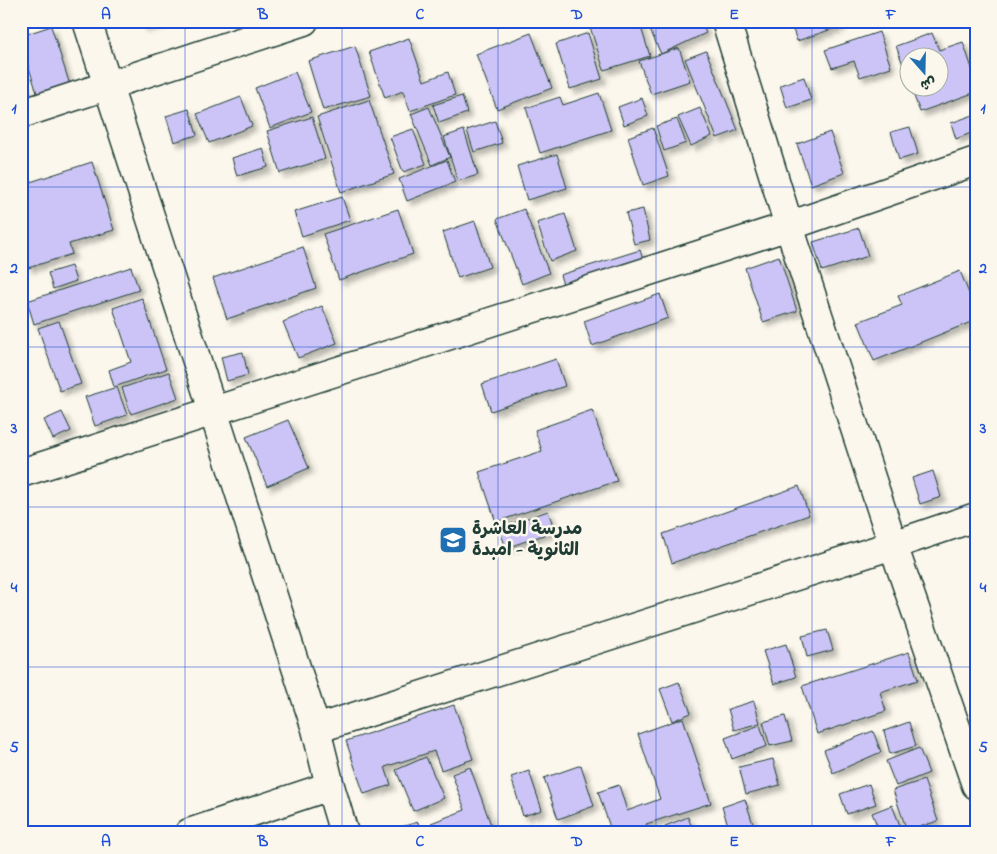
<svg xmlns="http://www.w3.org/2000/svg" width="997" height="854" font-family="'Indie Flower','Playpen Sans Arabic',sans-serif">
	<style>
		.building { fill: #ccc4f6; stroke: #1f3d34; filter: url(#shadow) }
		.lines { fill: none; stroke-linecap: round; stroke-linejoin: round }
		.street-casing { stroke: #1f3d34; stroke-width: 31 }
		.street { stroke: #fbf7ec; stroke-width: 28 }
		.grid { fill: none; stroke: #1d4ed8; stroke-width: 1; stroke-opacity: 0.55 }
		.labels { text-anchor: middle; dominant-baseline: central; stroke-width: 5; stroke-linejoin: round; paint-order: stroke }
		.poi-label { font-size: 18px; font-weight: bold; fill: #1f3d34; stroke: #fbf7ec; text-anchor: start }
		.neatline { fill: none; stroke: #1d4ed8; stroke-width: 2 }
		.grid-label { font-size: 16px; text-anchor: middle; font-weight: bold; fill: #1d4ed8 }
	</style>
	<defs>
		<filter id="shadow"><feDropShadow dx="4.5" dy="4.5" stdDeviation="2.5" flood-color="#0004"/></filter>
	</defs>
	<rect width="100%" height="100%" fill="#fbf7ec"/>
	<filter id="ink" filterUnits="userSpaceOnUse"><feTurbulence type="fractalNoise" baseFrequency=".02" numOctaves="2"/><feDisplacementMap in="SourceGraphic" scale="10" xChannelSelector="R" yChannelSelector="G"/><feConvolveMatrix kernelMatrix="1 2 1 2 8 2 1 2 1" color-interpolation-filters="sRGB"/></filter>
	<g filter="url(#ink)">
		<path class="building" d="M142 21H167L143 27Z
			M588 21H639L650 56 604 70Z
			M646 21H700L706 33 661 54Z
			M790 21H839L841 26 797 41Z
			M51 26 70 85 38 96 21 43V36Z
			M879 32 891 67 860 77 854 61 832 68 825 50Z
			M531 33 552 88 497 109 476 54Z
			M588 33 602 79 570 89 556 44Z
			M932 33 939 50 963 42 976 80V92L920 112 911 88H940V58H910V83L896 46Z
			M409 38 424 81 448 72 455 95 410 111 403 91 385 98 369 52Z
			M355 46 371 96 323 110 308 61Z
			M679 48 690 81 651 94 639 61Z
			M706 51 738 130 717 138 685 59Z
			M295 72 311 112 270 128 255 88Z
			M21 75 29 95 21 98Z
			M804 77 811 100 787 108 780 85Z
			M599 93 611 130 540 153 526 108 560 97 563 105Z
			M462 96 467 113 439 123 433 105Z
			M241 97 252 126 209 143 197 114Z
			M642 98 648 116 624 125 618 107Z
			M369 100 394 174 341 192 317 117Z
			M429 107 450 157 432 165 411 114Z
			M700 108 712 136 691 146 678 117Z
			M189 109 197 135 174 142 166 116Z
			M976 114V131L956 139 951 123Z
			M312 117 325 159 280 173 267 131Z
			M677 119 686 143 664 151 656 126Z
			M495 121 502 143 474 152 467 130Z
			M910 127 918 154 899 160 891 132Z
			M653 128 669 176 643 185 628 137Z
			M413 129 426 164 403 172 390 137Z
			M464 130 478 175 458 181 444 137Z
			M830 132 844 173 811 185 797 144Z
			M263 148 268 167 237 176 232 158Z
			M557 154 567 188 527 200 517 166Z
			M447 160 455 182 407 201 399 179Z
			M92 162 114 230 69 244 72 254 28 268 21 249V185Z
			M342 197 350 220 302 236 294 212Z
			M398 209 413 254 339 280 323 234Z
			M524 209 549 273 522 284 497 219Z
			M643 209 650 240 634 244 626 213Z
			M565 214 577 251 550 261 537 223Z
			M475 221 490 267 458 278 443 232Z
			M859 228 868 256 822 271 813 242Z
			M303 247 316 288 227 319 213 278Z
			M640 250 647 272 567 297 560 275Z
			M779 256 797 311 763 322 745 268Z
			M71 266 76 281 53 289 48 273Z
			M131 267 139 290 34 324 27 301Z
			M960 271 976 311V320L874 361 858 322 902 305 898 296Z
			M660 294 668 318 592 346 584 321Z
			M142 298 166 369 114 387 109 370 131 362 113 308Z
			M322 306 337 343 298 358 283 322Z
			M59 321 81 384 60 391 38 328Z
			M243 352 248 375 227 381 221 357Z
			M556 359 565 386 491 411 482 384Z
			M169 372 178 398 131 414 122 388Z
			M117 387 127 415 95 426 85 397Z
			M592 410 617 481 496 522 479 472 542 451 535 430Z
			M62 412 71 431 53 439 44 420Z
			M288 420 309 468 267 486 246 437Z
			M933 471 941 497 920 504 912 478Z
			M799 486 809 515 672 563 663 534Z
			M548 511 555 531 506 548 499 528Z
			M827 630 833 650 807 657 802 636Z
			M786 644 796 677 774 684 763 651Z
			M909 652 918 680 880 692 886 711 817 734 802 686Z
			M679 682 691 713 672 721 660 689Z
			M754 701 760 723 734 730 728 709Z
			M454 705 473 759 441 770 434 751 385 767 391 785 364 794 346 741Z
			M785 716 792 741 770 746 763 722Z
			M683 718 711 803 646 824 649 833H612L598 792 619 785 627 811 660 799 638 734Z
			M909 722 916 746 890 754 884 731Z
			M760 725 767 746 732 759 725 738Z
			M873 731 881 752 833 773 824 750Z
			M919 748 929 773 896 786 886 761Z
			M426 757 444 798 413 811 396 770Z
			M773 759 780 785 746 794 739 767Z
			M581 765 594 806 558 819 544 778Z
			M470 767 494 833H434L431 823 465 810 452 774Z
			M529 771 542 810 523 816 511 777Z
			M924 780 938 821 907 831 893 790Z
			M869 784 876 804 847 814 840 794Z
			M745 799 753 824 730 831 722 807Z
			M892 805 903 833H880L872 813Z
			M688 817 694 833H668L665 826Z
			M418 822 421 833H387V831Z"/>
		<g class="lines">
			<defs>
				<path id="street" d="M87 21 316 729 330 786 344 833
					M726 21 789 226 893 545 976 785
					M21 114 304 21
					M21 473 789 226 976 161
					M316 729 893 545 976 517
					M189 833 330 786"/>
			</defs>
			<use href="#street" class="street-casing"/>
			<use href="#street" class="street"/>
		</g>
	</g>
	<path class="grid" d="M185 21V833M342 21V833M498 21V833M656 21V833M812 21V833M21 187H976M21 347H976M21 507H976M21 667H976"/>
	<defs>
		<symbol id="school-square" viewBox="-11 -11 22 22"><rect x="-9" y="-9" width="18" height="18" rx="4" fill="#1f6fb2" stroke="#fbf7ec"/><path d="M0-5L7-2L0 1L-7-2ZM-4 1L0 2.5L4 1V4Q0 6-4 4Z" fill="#fff"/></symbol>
	</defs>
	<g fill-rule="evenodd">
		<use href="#school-square" x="437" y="524" width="32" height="32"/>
	</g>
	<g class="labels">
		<g class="poi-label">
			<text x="472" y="530">مدرسة العاشرة<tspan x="472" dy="21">الثانوية - امبدة</tspan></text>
		</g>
	</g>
	<rect width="997" height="854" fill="none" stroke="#fbf7ec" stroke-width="55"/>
	<g transform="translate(924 72) rotate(160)"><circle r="24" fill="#fbf7ec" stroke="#a3ada2"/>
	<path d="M0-4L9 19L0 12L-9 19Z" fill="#1f6fb2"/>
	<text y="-8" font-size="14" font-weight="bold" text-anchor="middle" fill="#1f3d34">ش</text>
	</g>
	<rect x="28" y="28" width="942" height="798" class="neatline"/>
	<g class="grid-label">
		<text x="106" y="19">A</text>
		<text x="263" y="19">B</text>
		<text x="420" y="19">C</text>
		<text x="577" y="19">D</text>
		<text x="734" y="19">E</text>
		<text x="891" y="19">F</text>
		<text x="14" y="113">1</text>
		<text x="983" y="113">1</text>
		<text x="14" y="273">2</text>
		<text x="983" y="273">2</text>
		<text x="14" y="433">3</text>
		<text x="983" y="433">3</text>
		<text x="14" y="592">4</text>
		<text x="983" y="592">4</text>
		<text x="14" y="752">5</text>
		<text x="983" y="752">5</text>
		<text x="106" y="846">A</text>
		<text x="263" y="846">B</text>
		<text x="420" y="846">C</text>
		<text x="577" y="846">D</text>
		<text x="734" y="846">E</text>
		<text x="891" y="846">F</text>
	</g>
</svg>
